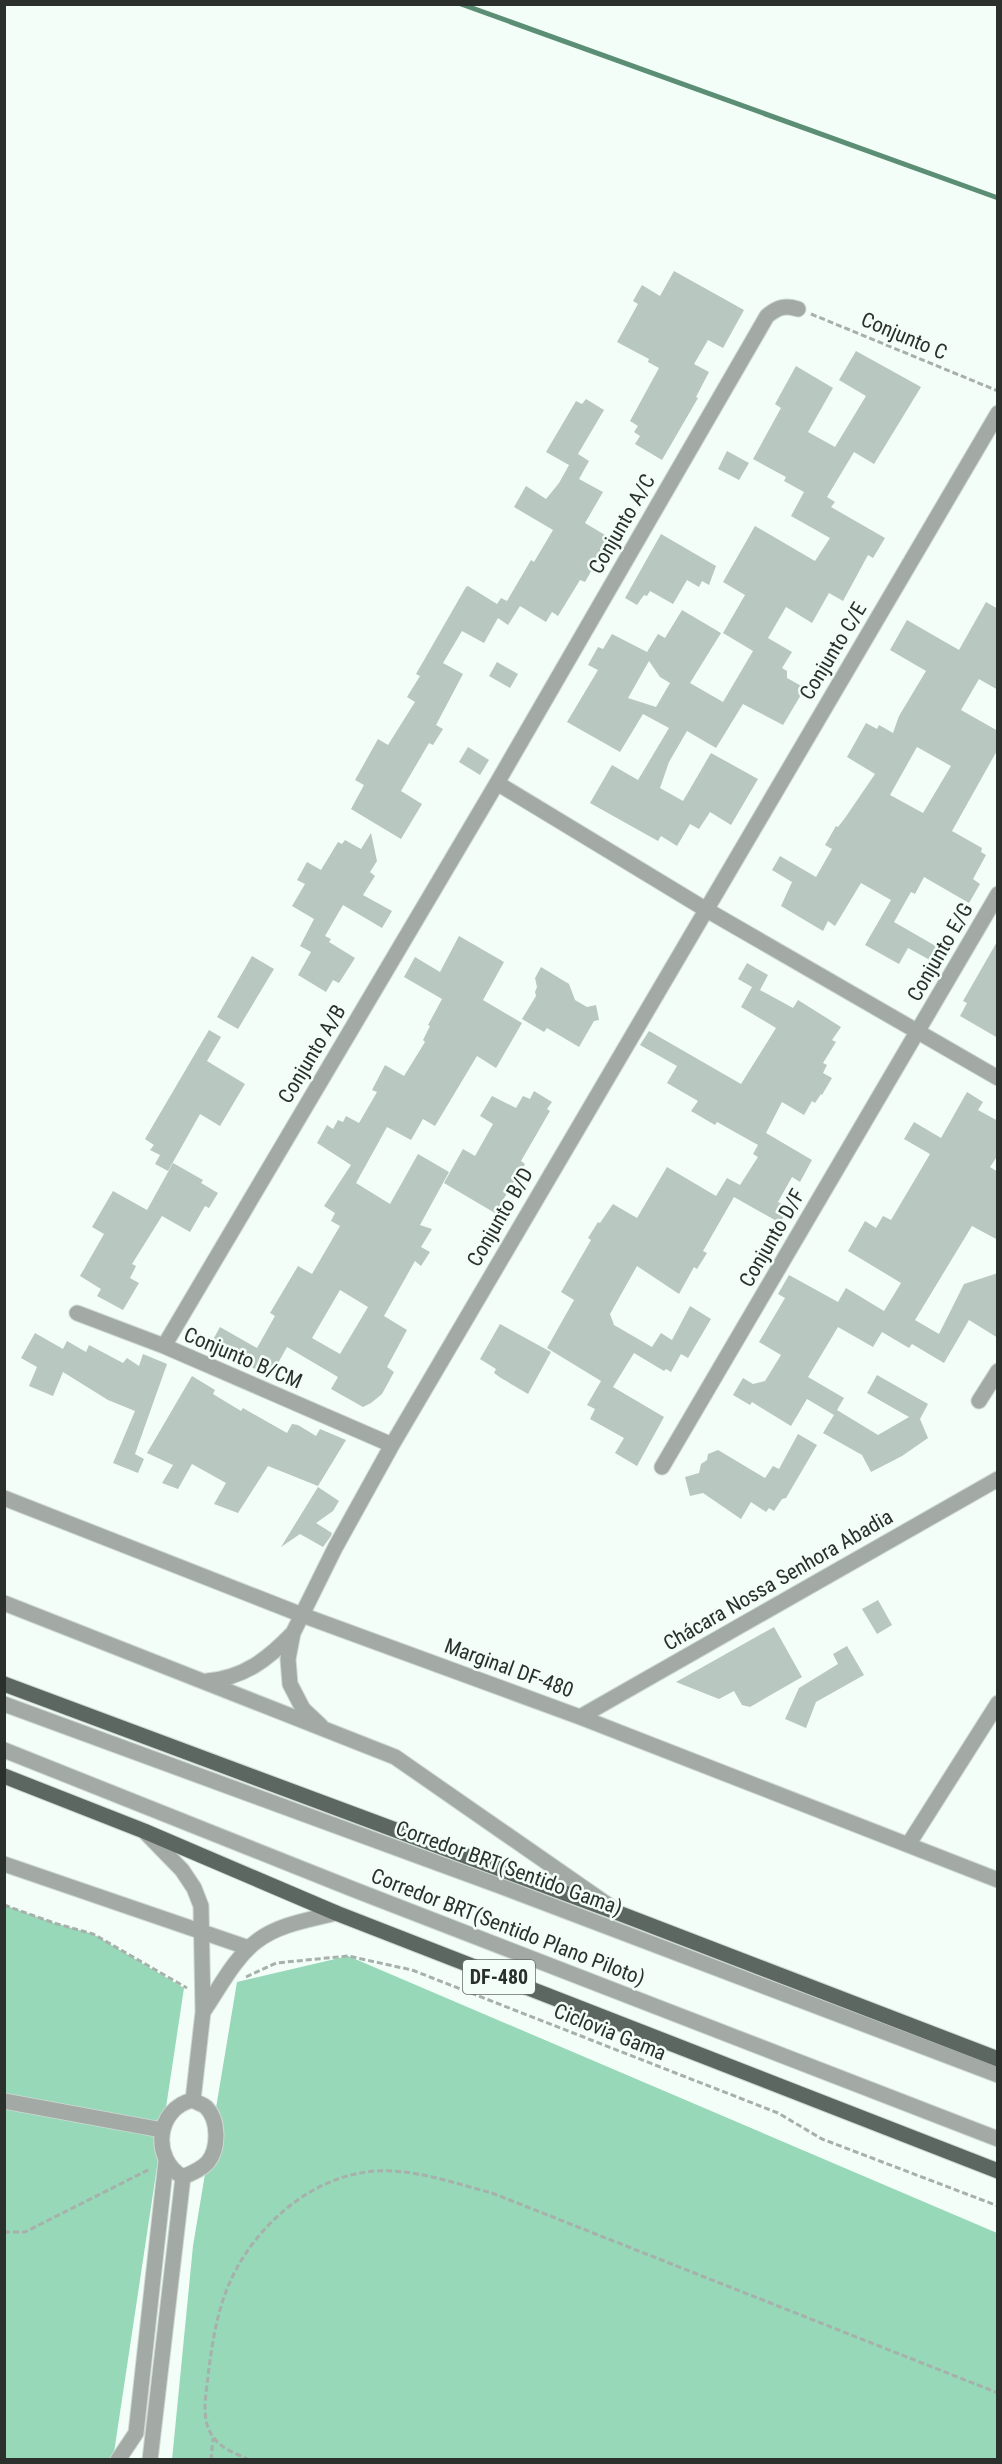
<svg xmlns="http://www.w3.org/2000/svg" width="1002" height="2464" font-family="'Roboto Condensed',sans-serif">
	<style>
		.green { fill: #96d8b7 }
		.lines { fill: none; stroke-linecap: round; stroke-linejoin: round }
		.stream { stroke: #5b8e75; stroke-width: 5 }
		.building { fill: #b8c7bf; fill-rule: evenodd }
		.minor-casing { stroke: #ced9d3; stroke-width: 17 }
		.major-casing { stroke: #ced9d3; stroke-width: 17 }
		.path { stroke: #a7b0ab; stroke-width: 3; stroke-dasharray: 6 3; stroke-linecap: butt }
		.minor { stroke: #a3aaa6; stroke-width: 15 }
		.major { stroke: #5c6761; stroke-width: 15 }
		.labels { text-anchor: middle; dominant-baseline: central; stroke-width: 5; stroke-linejoin: round; paint-order: stroke }
		.shield { fill: #f2fef7; stroke: #676e6a; stroke-width: 1.5 }
		.shield-label { font-size: 20px; font-weight: bold; fill: #2b302d }
		.street-label { font-size: 21px; fill: #2b302d; stroke: #f2fef7 }
	</style>
	<rect width="100%" height="100%" fill="#f2fef7"/>
	<path class="green" d="M4 1905 54 1923 93 1934 184 1988 113 2459H5Z
		M348 1956 997 2233V2459L172 2460 193 2246 237 1982Z"/>
	<g class="lines">
		<path class="stream" d="M461 4 998 198"/>
	</g>
	<path class="building" d="M674 271 744 310 723 348 708 340 694 364 709 372 696 397 698 398 662 460 635 444 640 436 634 432 638 426 630 421 659 368 648 362 649 359 617 342 638 304 633 301 642 285 660 296Z
		M856 351 921 387 874 464 854 452 827 497 835 502 831 507 885 538 873 558 868 555 843 601 829 593 812 623 786 607 768 638 792 652 782 668 787 671V678L805 688 783 725 743 704 716 748 687 731 669 762 660 788 683 801 711 753 758 779 731 825 710 812 699 829 690 824 677 846 661 836 658 841 590 803 612 765 638 780 669 728 643 714 620 752 567 722 598 670 588 665 598 647 603 649 612 634 647 652 658 634 665 638 682 610 721 633 690 683 723 702 753 651 723 633 745 595 723 582 755 526 815 561 830 538 791 516 804 492 784 481 786 477 753 459 781 408 775 404 796 366 833 388 808 432 835 447 866 396 839 380ZM649 661 660 677 670 683 656 707 628 698Z
		M586 399 604 410 578 454 589 461 579 479 603 492 585 523 610 538 585 582 580 580 558 616 552 612 546 622 520 606 508 625 498 618 484 643 462 631 443 663 463 674 436 725 443 729 433 745 429 743 401 791 422 804 401 839 351 809 364 785 355 780 378 739 388 745 415 702 407 697 420 676 416 674 466 587 468 586 497 604 501 598 507 601 531 560 534 562 553 530 514 507 526 486 546 499 559 483 569 465 546 452 576 401 582 404Z
		M727 451 749 463 739 480 718 469Z
		M661 534 716 566 709 585 702 581 699 587 687 580 673 604 650 591 647 596 644 595 637 605 625 598Z
		M986 602 998 609V690L979 679 961 710 998 731V749L952 831 982 848 981 852 986 855 973 879 980 884 969 903 924 877 915 894 911 892 894 922 946 952 939 965 908 948 899 964 865 945 891 900 861 883 835 926 828 921 823 931 781 906 792 882 772 870 780 856 816 877 832 849 825 845 836 826 838 827 845 818 875 774 847 757 866 723 877 729 879 725 893 733 899 716 926 671 890 650 907 620 959 650ZM917 747 951 766 923 813 890 795Z
		M497 662 518 674 510 688 489 676Z
		M468 747 489 760 480 775 459 762Z
		M371 833 377 861 370 872 375 876 363 895 392 911 382 928 343 905 325 936 331 939 329 942 355 958 339 983 333 980 326 992 298 975 311 952 300 946 314 919 292 906 305 884 297 880 307 862 321 870 338 842 342 844 345 840 361 849Z
		M459 936 504 962 483 1000 522 1023 496 1068 477 1056 435 1126 423 1119 411 1140 387 1127 356 1183 390 1204 418 1154 449 1172 420 1225 432 1229 421 1247 430 1252 421 1266 415 1261 384 1316 407 1330 387 1367 394 1372 382 1394 371 1403 363 1407 331 1389 338 1377 287 1347 272 1374 270 1373 268 1376 210 1345 220 1327 257 1348 275 1316 270 1313 298 1266 312 1274 340 1226 331 1221 335 1213 324 1206 351 1165 317 1143 327 1125 333 1129 338 1120 343 1122 346 1116 359 1123 377 1092 372 1090 385 1065 404 1076 425 1042 423 1040 430 1026 428 1025 442 999 404 977 415 957 440 972ZM340 1290 368 1307 340 1354 312 1338Z
		M998 940V1038L960 1016 967 1003 963 1001Z
		M252 956 274 969 238 1029 217 1017Z
		M747 963 768 975 760 990 793 1008 798 1000 841 1027 832 1040 836 1042 823 1063 827 1065 823 1073 832 1078 822 1095 821 1094 815 1103 812 1101 804 1115 782 1102 766 1133 812 1160 800 1182 792 1177 778 1202 789 1208 780 1223 734 1197 703 1251 707 1253 697 1269 694 1267 679 1294 637 1266 610 1314 614 1325 652 1347 661 1333 672 1340 690 1306 711 1319 688 1358 681 1354 671 1372 666 1369 664 1371 634 1353 613 1387 664 1417 637 1466 615 1453 624 1438 590 1419 595 1409 587 1405 601 1381 547 1348 574 1300 561 1292 591 1240 588 1238 598 1222 600 1223 613 1204 637 1218 667 1167 716 1196 727 1178 740 1185 758 1157 753 1154 758 1145 717 1122 715 1125 691 1111 698 1101 667 1083 677 1066 640 1045 649 1031 741 1084 776 1028 741 1007 752 987 738 979Z
		M541 967 569 984 575 1000 587 1007 596 1005 599 1020 594 1021 579 1047 547 1028 544 1032 522 1019 536 996 535 992 537 987 535 978Z
		M209 1030 221 1037 207 1061 245 1084 220 1126 200 1114 168 1171 155 1164 160 1155 150 1150 154 1145 145 1139Z
		M534 1091 552 1102 547 1109 550 1111 521 1161 525 1164 495 1213 444 1183 463 1149 475 1156 493 1124 480 1116 492 1096 516 1108 523 1096 530 1099Z
		M967 1092 983 1102 978 1110 998 1121V1155L990 1167 998 1172V1240L972 1226 915 1320 939 1334 964 1284 998 1273V1338L969 1320 944 1363 912 1344 909 1348 882 1332 873 1347 838 1327 808 1377 844 1398 837 1410 878 1435 909 1417 867 1393 877 1375 928 1404 920 1419 928 1438 902 1456 871 1472 862 1455 823 1433 834 1415 807 1399 791 1426 752 1402 750 1405 733 1395 743 1378 753 1384 765 1381 781 1355 759 1342 785 1298 778 1294 789 1275 838 1302 846 1288 884 1311 901 1283 848 1251 865 1221 876 1228 883 1216 891 1220 930 1154 904 1139 914 1122 941 1138Z
		M173 1163 203 1180 201 1183 218 1193 209 1208 205 1206 190 1232 162 1216 132 1264 136 1266 130 1278 139 1283 123 1310 97 1296 101 1289 80 1276 104 1234 92 1227 113 1191 147 1210Z
		M500 1324 551 1352 528 1394 501 1378 494 1373 496 1369 480 1359Z
		M35 1333 63 1349 67 1341 86 1352 89 1345 123 1363 127 1358 139 1366 143 1354 167 1364 135 1454 144 1459 138 1473 113 1463 135 1411 108 1400 63 1372 53 1396 29 1386 37 1367 21 1358Z
		M192 1376 215 1390 213 1394 241 1411 243 1408 287 1433 292 1424 298 1425 316 1436 320 1429 346 1440 318 1486 268 1466 238 1513 214 1504 226 1483 192 1464 178 1489 162 1483 173 1465 147 1453Z
		M798 1434 817 1445 786 1498 782 1499 774 1511 769 1508 766 1512 751 1502 741 1519 703 1493 690 1496 685 1477 699 1473 701 1464 707 1460 708 1454 718 1450 765 1478 773 1466 779 1469Z
		M318 1487 339 1501 333 1511 316 1523 332 1533 331 1536 323 1547 300 1534 281 1547Z
		M878 1600 892 1625 877 1634 862 1609Z
		M774 1627 802 1677 750 1707 742 1705 734 1691 719 1699 676 1682Z
		M847 1646 864 1675 816 1702 806 1728 785 1719 799 1688 838 1664 833 1654Z"/>
	<g class="lines">
		<defs>
			<path id="minor" d="M497 783 705 909 998 1078
				M77 1313 164 1346 392 1445
				M164 1346 497 783 767 316C778 307 785 305 798 309
				M979 1401 998 1371
				M662 1467 998 894
				M4 1498 302 1615 580 1717 998 1880
				M4 1603 395 1757 611 1907
				M207 1681C244 1678 268 1659 293 1633
				M4 1704 500 1886 998 2075
				M580 1717 998 1479
				M321 1726 303 1709 290 1684 288 1659 293 1633 335 1548 392 1445 998 413
				M4 1750 355 1890 998 2139
				M146 1833 182 1870 194 1888 201 1906 203 2012 193 2100
				M908 1845 998 1703
				M4 1864 249 1948
				M203 2012C219 1989 234 1958 257 1941 279 1924 309 1920 336 1913
				M193 2100C197 2103 203 2104 206 2107 219 2120 219 2148 208 2162 202 2169 192 2173 183 2177 151 2159 156 2108 193 2100Z
				M4 2101 162 2130
				M118 2460 136 2433 166 2161
				M150 2460 183 2177"/>
			<path id="major" d="M4 1684 621 1914 998 2059
				M4 1776 144 1831 336 1913 998 2171"/>
		</defs>
		<use href="#minor" class="minor-casing"/>
		<use href="#major" class="major-casing"/>
		<path class="path" d="M811 314 998 391
			M4 1905 54 1923 93 1934 187 1988
			M246 1977 276 1963 348 1956 412 1970 778 2113 822 2139 998 2206
			M4 2232H25L150 2169
			M211 2460 213 2438
			M249 2460C237 2454 222 2449 214 2438 200 2421 206 2396 208 2376 211 2351 215 2324 223 2300 243 2238 301 2181 366 2172 408 2166 453 2183 492 2193L998 2393"/>
		<use href="#minor" class="minor"/>
		<use href="#major" class="major"/>
	</g>
	<g class="labels">
		<rect class="shield" x="463" y="1960" width="72" height="34" rx="4.5"/>
		<g class="shield-label">
			<text x="499" y="1977">DF-480</text>
		</g>
		<g class="street-label">
			<text transform="translate(904 336) rotate(23)">Conjunto C</text>
			<text transform="translate(622 524) rotate(-60)">Conjunto A/C</text>
			<text transform="translate(833 651) rotate(-59)">Conjunto C/E</text>
			<text transform="translate(940 952) rotate(-60)">Conjunto E/G</text>
			<text transform="translate(312 1054) rotate(-59)">Conjunto A/B</text>
			<text transform="translate(500 1217) rotate(-60)">Conjunto B/D</text>
			<text transform="translate(772 1238) rotate(-60)">Conjunto D/F</text>
			<text transform="translate(243 1358) rotate(23)">Conjunto B/CM</text>
			<text transform="translate(778 1580) rotate(-30)">Chácara Nossa Senhora Abadia</text>
			<text transform="translate(509 1668) rotate(20)">Marginal DF-480</text>
			<text transform="translate(509 1868) rotate(20)">Corredor BRT(Sentido Gama)</text>
			<text transform="translate(508 1927) rotate(21)">Corredor BRT(Sentido Plano Piloto)</text>
			<text transform="translate(610 2032) rotate(22)">Ciclovia Gama</text>
		</g>
	</g>
	<rect width="1002" height="2464" fill="none" stroke="#2b302d" stroke-width="12"/>
</svg>
